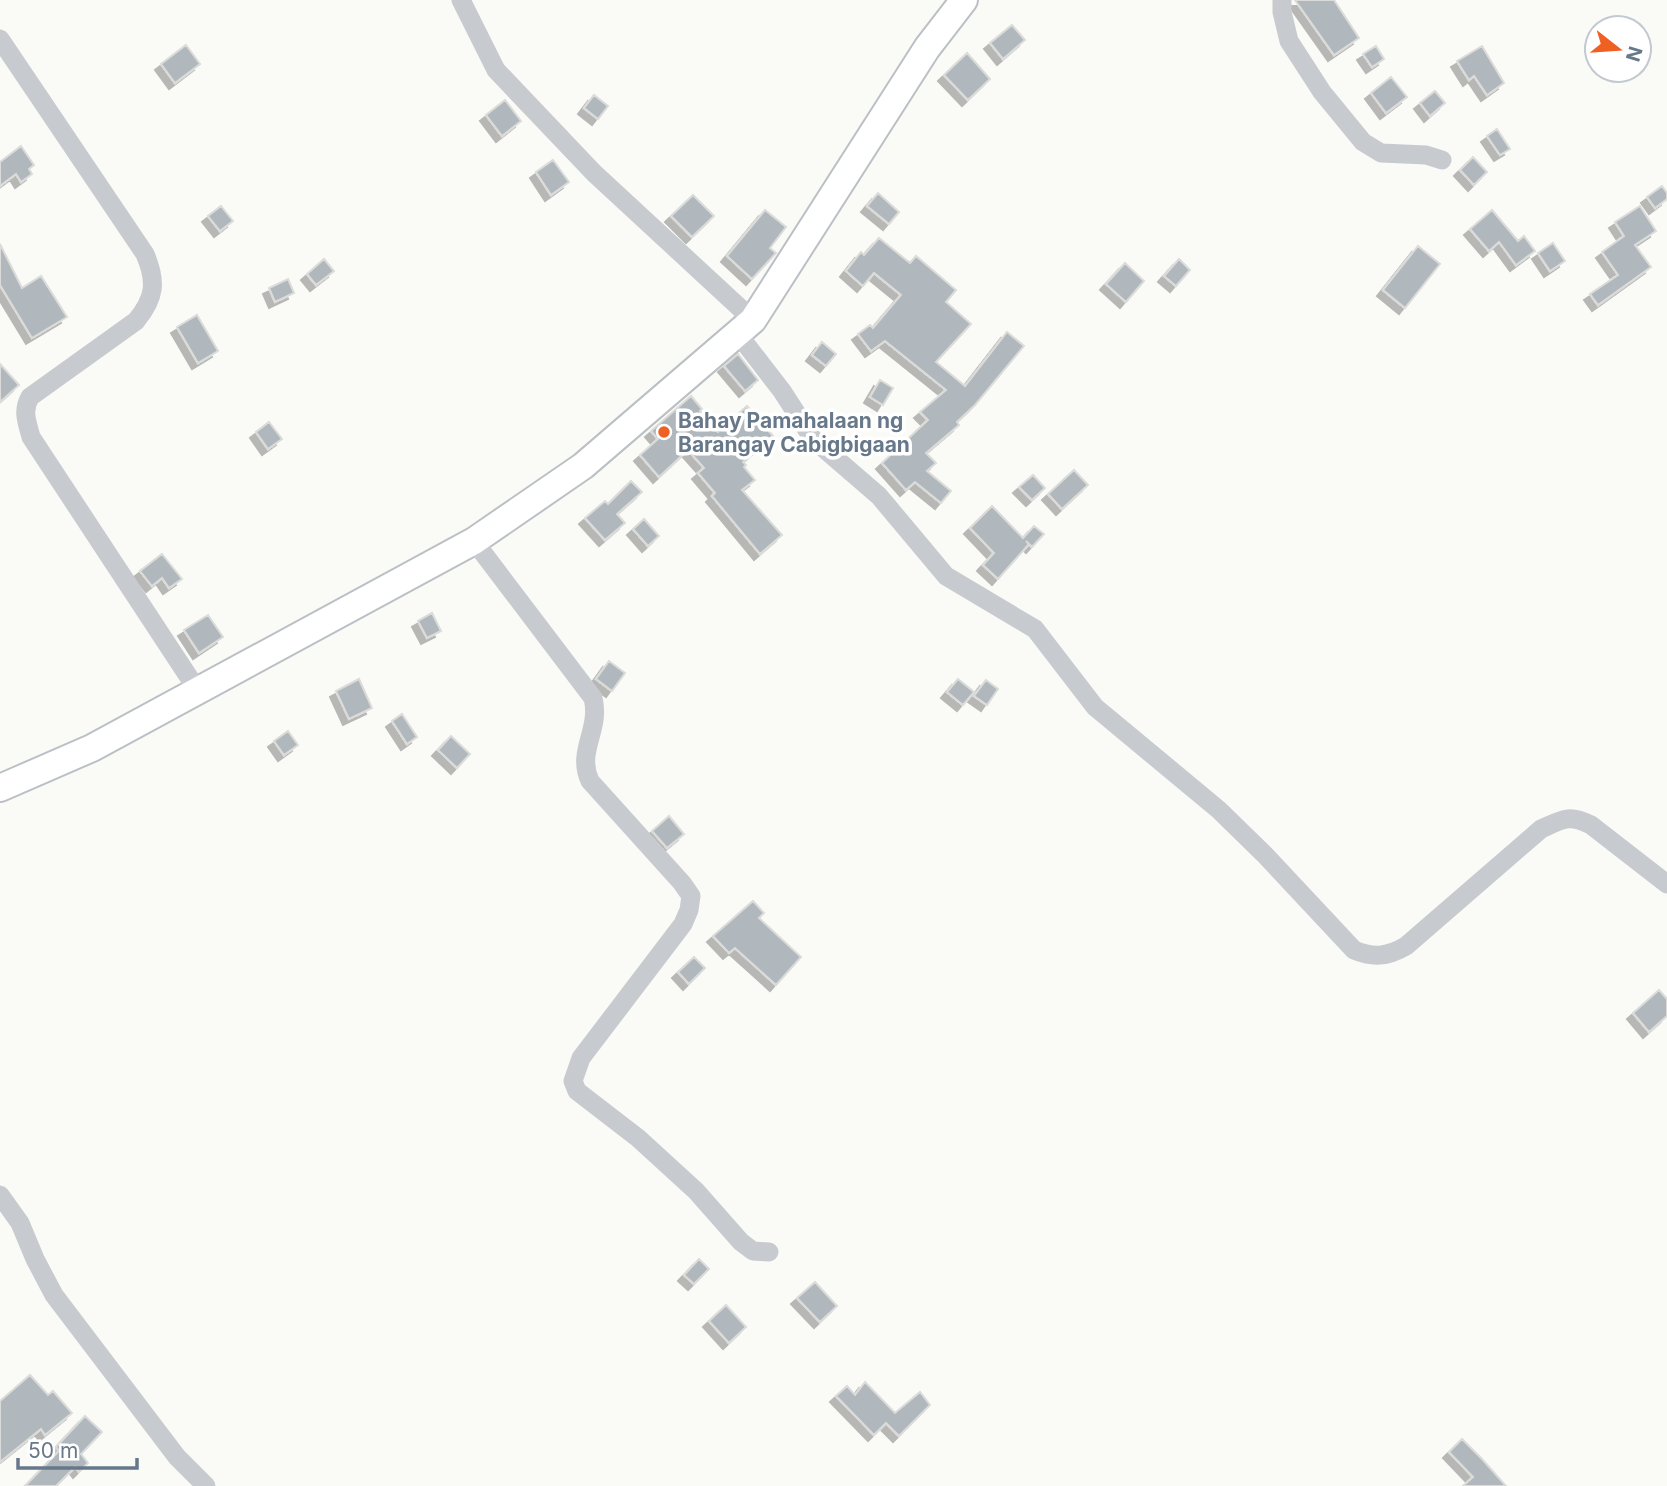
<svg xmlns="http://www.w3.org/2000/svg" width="1667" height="1486" font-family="Inter,sans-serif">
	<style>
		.building { fill: #b0b8be; stroke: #dbdcd9; stroke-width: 2; filter: url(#shadow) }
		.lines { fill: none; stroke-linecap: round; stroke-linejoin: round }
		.secondary-casing { stroke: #bbc0c5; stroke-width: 30 }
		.street { stroke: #c7cbcf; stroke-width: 19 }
		.secondary { stroke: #fff; stroke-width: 26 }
		.poi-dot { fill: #ef6022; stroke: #fff; stroke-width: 2.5 }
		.labels { text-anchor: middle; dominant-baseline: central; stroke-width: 7; stroke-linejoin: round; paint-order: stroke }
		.poi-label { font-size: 21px; font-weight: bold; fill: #67788a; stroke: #fff; text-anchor: start }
	</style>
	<defs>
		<filter id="shadow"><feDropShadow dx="-6" dy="6" stdDeviation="0" flood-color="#0004"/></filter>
	</defs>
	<rect width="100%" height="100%" fill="#fafaf7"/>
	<path class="building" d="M1295 0H1334L1359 38 1334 55Z
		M1012 25 1025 40 1003 59 990 43Z
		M186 45 200 64 175 83 161 64Z
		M1376 46 1384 59 1372 67 1363 54Z
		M1482 46 1504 83 1487 95 1474 76 1469 80 1457 61Z
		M967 53 990 79 968 100 944 75Z
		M1391 77 1407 97 1386 113 1371 93Z
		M1435 91 1445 103 1430 116 1420 103Z
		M594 95 608 106 598 119 584 108Z
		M505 100 521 121 502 136 486 115Z
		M1497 129 1510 149 1500 155 1487 136Z
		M21 146 34 165 29 169 32 174 21 182 16 174 0 186V162Z
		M1473 157 1487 172 1474 185 1460 170Z
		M553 160 569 182 551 195 536 172Z
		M1662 186 1667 193V199L1655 208 1647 197Z
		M878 193 899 212 889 224 867 206Z
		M693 195 714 216 692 237 671 216Z
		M221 206 233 221 220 231 208 216Z
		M1640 206 1656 231 1635 245 1651 267 1598 305 1590 294 1618 275 1602 252 1624 236 1615 222Z
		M765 210 786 227 770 248 776 253 752 279 727 256Z
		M1492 210 1518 241 1524 236 1535 251 1516 265 1499 242 1489 251 1470 229Z
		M879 238 910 263 916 256 956 290 946 302 971 324 936 362 965 386 1007 332 1024 346 975 405 957 422 959 425 926 453 936 463 927 471 951 491 941 503 915 482 906 490 882 463 928 420 920 412 946 390 885 341 871 351 858 334 870 325 873 328 901 295 874 273 863 286 846 271 861 252 864 255Z
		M1553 243 1565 261 1550 271 1538 253Z
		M0 244 22 288 41 276 67 317 32 338 0 285Z
		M1418 246 1440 264 1405 308 1383 290Z
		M324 259 334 271 316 285 307 274Z
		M1179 259 1190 270 1176 286 1164 276Z
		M1125 263 1144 281 1126 302 1106 284Z
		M288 279 294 293 275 302 269 288Z
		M197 315 218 351 198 363 177 327Z
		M822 342 836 354 826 366 812 355Z
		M738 354 758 380 745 391 724 366Z
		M0 364 19 385 0 402Z
		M880 380 893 388 883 405 870 397Z
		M691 396 702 409 700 411 718 432 747 406 773 436 743 462 746 465 744 467 755 480 742 490 782 535 760 554 712 496 715 493 698 473 704 468 688 450 659 477 640 455 658 439 651 431Z
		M269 422 282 439 268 449 256 432Z
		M1074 470 1088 485 1062 509 1048 494Z
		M1033 475 1045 488 1032 500 1019 487Z
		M631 481 642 492 617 514 625 523 605 540 585 518 605 501 608 504Z
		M992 506 1023 538 1034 526 1044 534 1032 547 1026 541 1029 544 998 579 983 565 994 553 970 528Z
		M644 519 659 536 648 546 633 529Z
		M162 554 182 579 169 588 162 578 152 586 140 571Z
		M432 613 441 631 427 638 418 621Z
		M208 615 223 637 199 653 184 630Z
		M609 661 625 673 612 691 596 679Z
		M359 679 372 708 349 719 336 691Z
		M958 679 974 692 963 705 947 692Z
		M986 680 998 689 987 705 974 696Z
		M402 714 417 737 407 744 392 721Z
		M288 731 298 745 284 755 274 741Z
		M451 736 470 754 457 768 438 750Z
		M669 816 684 834 667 848 652 831Z
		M753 901 764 913 759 918 801 957 776 985 735 948 729 953 713 936Z
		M694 957 705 968 689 984 678 972Z
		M1659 990 1667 999V1016L1649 1032 1633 1013Z
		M699 1259 709 1269 694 1284 684 1275Z
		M815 1282 837 1306 820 1322 797 1298Z
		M726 1305 746 1327 729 1343 709 1321Z
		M30 1375 48 1395 53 1391 72 1413 45 1435 41 1429 0 1462V1401Z
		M865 1382 895 1413 920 1392 930 1405 899 1436 886 1423 874 1435 836 1396 847 1386 855 1395Z
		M85 1416 102 1432 81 1454 88 1463 79 1472 75 1467 56 1486H25L59 1451 56 1447Z
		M1462 1439 1482 1459 1506 1486H1463L1473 1477 1449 1452Z"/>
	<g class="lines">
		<defs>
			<path id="secondary" d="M0 788 92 748 474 541 583 466 753 320 927 48 964 0"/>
		</defs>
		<use href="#secondary" class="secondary-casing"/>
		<path class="street" d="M461 0 496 70 594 173 753 320
			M1282 0V12L1289 41 1322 92 1363 142 1381 153 1426 155 1442 160
			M0 39 145 254C157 282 155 298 136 321L30 397C22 411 27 422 31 437L198 691
			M738 334 782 391 813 439 879 496 946 576 1035 629 1095 707 1219 810 1266 856 1354 950C1373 958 1387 957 1406 946L1541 829C1563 819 1569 814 1591 825L1667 884
			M474 541 593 698C601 730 576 751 590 781L682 883 691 896 689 910 683 924 581 1058 573 1081 577 1091 638 1138 696 1191 741 1242 753 1251 769 1252
			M0 1195 20 1223 35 1259 54 1295 177 1457 206 1486"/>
		<use href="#secondary" class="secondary"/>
	</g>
	<circle class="poi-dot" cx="664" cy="432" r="7"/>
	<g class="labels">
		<g class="poi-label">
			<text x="678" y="420">Bahay Pamahalaan ng<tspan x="678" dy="24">Barangay Cabigbigaan</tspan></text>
		</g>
	</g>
	<g transform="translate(1618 49) rotate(107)"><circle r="33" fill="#ffffff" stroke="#c2c9d0" stroke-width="2"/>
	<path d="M0-5L12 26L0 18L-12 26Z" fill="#ef6022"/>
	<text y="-10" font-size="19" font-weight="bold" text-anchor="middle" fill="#67788a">N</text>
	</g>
	<path d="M18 1458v10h119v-10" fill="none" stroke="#67788a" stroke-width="3.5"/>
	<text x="28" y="1458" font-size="21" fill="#67788a" stroke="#ffffff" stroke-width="5" paint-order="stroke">50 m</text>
</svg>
